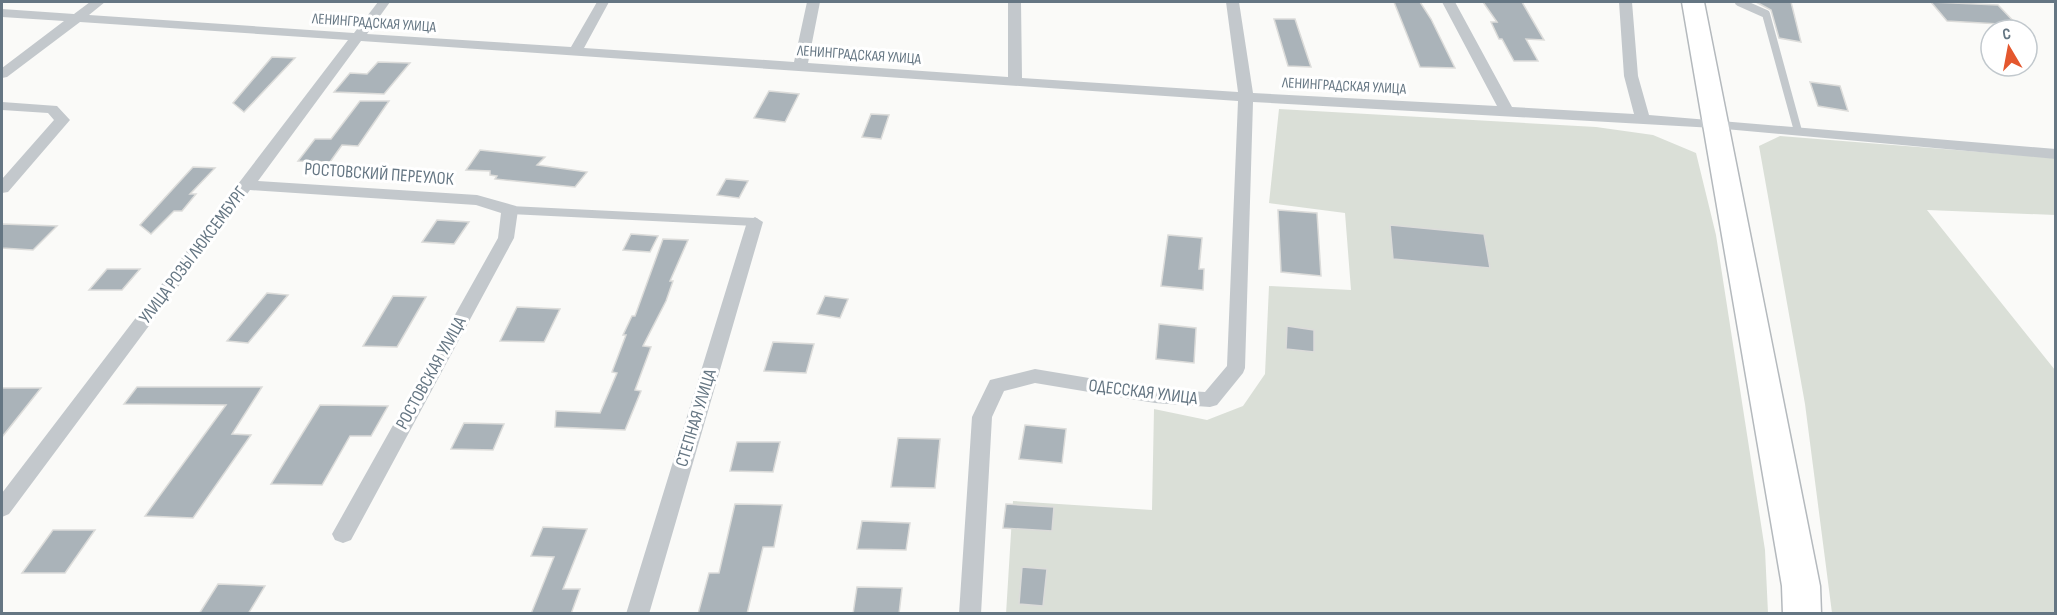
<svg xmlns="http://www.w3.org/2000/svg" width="2057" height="615" font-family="'Sofia Sans Condensed',sans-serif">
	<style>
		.green { fill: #dadfd7 }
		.building { fill: #aab3b9; stroke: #dcdcda; stroke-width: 1.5 }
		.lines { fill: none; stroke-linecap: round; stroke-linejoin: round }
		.trunk-casing { stroke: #b4b9bd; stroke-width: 3 }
		.service { stroke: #c3c8cc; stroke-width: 8 }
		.minor { fill: #c3c8cc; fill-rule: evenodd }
		.trunk { fill: #fff; fill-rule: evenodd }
		.labels { text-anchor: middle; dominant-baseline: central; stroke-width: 6; stroke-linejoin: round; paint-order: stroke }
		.far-street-label { font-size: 15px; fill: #657683; stroke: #fff }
		.street-label { font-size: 18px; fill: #657683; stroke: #fff }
	</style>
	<rect width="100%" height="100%" fill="#fafaf8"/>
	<path class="green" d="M1279 109 1596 127 1653 135 1696 153 1716 235 1765 550 1768 613 1006 614 1013 501 1152 510 1154 409 1207 420 1243 406 1265 374 1269 286 1351 290 1345 213 1269 203Z
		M1780 136 2055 158V215L1927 210 2055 370V613H1832L1805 404 1759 146Z"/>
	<path class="building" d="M1394 2H1420L1431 19 1455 68 1420 67Z
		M1483 2H1522L1544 40 1526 39 1538 61H1514L1502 39H1499L1491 22H1497Z
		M1756 2H1791L1801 42 1779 38 1771 10Z
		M1931 2 1998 5 2017 25 1947 21Z
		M1274 19H1295L1311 67 1288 66Z
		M272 57 295 58 244 112 233 103Z
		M378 62 410 63 384 94 334 92 350 73 367 74Z
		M1810 82 1840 86 1848 111 1818 106Z
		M769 91 799 94 785 122 754 118Z
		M360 101H389L358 146 342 145 330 162 298 161 315 139H331Z
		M871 114 889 115 881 139 862 137Z
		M480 150 545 157 537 165 587 172 575 187 495 179 497 176 490 175V171L466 170Z
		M193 167 215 168 190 194H196L182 211H174L151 234 140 225Z
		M726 179 748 181 739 198 717 195Z
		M1278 210 1317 213 1321 276 1281 272Z
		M437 220 469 222 454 244 422 242Z
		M2 224 57 226 33 250 2 248Z
		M1390 225 1484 234 1490 268 1393 259Z
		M631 234 658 236 650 252 623 250Z
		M1168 235 1202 238 1199 269H1204L1203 290 1161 286Z
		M663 239 688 240 670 281H673L666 301 643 346 651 347 635 390 641 391 625 430 555 427 556 411 600 413 617 373 612 372 626 335H623L632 316H635Z
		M107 269H140L122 290H89Z
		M267 293 288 295 248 343 227 341Z
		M393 296 426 297 397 347 363 346Z
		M825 296 848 299 840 318 817 314Z
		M517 307 560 309 544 342 500 341Z
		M1159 324 1196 328 1194 363 1156 359Z
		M1287 326 1314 330V352L1286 349Z
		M773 342 814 344 806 373 764 371Z
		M137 387H262L232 434 251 435 193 518 145 516 226 405 124 404Z
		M2 388H41L2 437Z
		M320 405 388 406 371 436H350L322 485 271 484Z
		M464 423 504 424 493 450 451 449Z
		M1025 425 1066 429 1062 463 1019 459Z
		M898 438 940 439 935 488 891 487Z
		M737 442H780L773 472 730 471Z
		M735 504 782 505 774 547H763L747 614H698L709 573H719Z
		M1006 504 1054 507 1052 531 1003 528Z
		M862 521 910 523 906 550 857 549Z
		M543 527 587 529 563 589H580L571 614H531L554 557 531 556Z
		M53 530H95L65 573H22Z
		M1022 567 1047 569 1043 606 1019 604Z
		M218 584 265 586 248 614H199Z
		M857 587 902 588 899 614H853Z"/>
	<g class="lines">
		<defs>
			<path id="trunk" d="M1682 2H1704L1820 586 1821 614H1783L1782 586Z"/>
		</defs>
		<use href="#trunk" class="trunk-casing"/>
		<path class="service" d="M1739 2 1766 14 1798 131
			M510 210 755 222"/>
		<path class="minor" d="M90 2H105L89 15 354 33 378 2H390L367 34 571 47 597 2H609L584 48 794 62 807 2H820L808 63 1008 77V2H1021L1022 78 1238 92 1226 2H1239L1253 93 1497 106 1442 2H1455L1512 107 1634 114 1624 76 1619 2H1632L1638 76 1649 115 2056 149V159L1714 128 1253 102 1245 368 1243 373 1217 405 1210 407 1155 403 1035 383 1004 391 992 417 981 614H959L972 417 990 380 1035 369 1155 389 1205 392 1227 366 1238 101 361 41 258 181 477 195 516 206 518 210 514 238 351 540 343 543 335 540 332 534 498 238 501 213 476 205 250 190 9 514 2 517V493L348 40 80 22 7 77 2 78V68L64 21 2 17V9L74 14Z
			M2 102 57 106 70 120 8 192 2 193V179L54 120 48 113 2 110Z
			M755 217 763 222 649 614H626L747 222Z"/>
		<use href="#trunk" class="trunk"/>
	</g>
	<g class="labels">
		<g class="far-street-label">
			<text transform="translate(374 23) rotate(4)">ЛЕНИНГРАДСКАЯ УЛИЦА</text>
			<text transform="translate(859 55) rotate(4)">ЛЕНИНГРАДСКАЯ УЛИЦА</text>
			<text transform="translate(1344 86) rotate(3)">ЛЕНИНГРАДСКАЯ УЛИЦА</text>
		</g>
		<g class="street-label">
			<text transform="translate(379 174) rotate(4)">РОСТОВСКИЙ ПЕРЕУЛОК</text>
			<text transform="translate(193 255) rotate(-53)">УЛИЦА РОЗЫ ЛЮКСЕМБУРГ</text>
			<text transform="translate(431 373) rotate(-61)">РОСТОВСКАЯ УЛИЦА</text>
			<text transform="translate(1143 392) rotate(7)">ОДЕССКАЯ УЛИЦА</text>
			<text transform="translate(696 418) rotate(-73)">СТЕПНАЯ УЛИЦА</text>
		</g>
	</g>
	<rect width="2057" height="615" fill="none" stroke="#657683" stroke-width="6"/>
	<g transform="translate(2009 48) rotate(350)"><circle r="28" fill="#ffffff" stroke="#c1c8cd" stroke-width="1.5"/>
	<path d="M0-4.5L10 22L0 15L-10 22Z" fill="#e4572e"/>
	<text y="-9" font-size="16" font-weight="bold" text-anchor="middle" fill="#657683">С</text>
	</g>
</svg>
